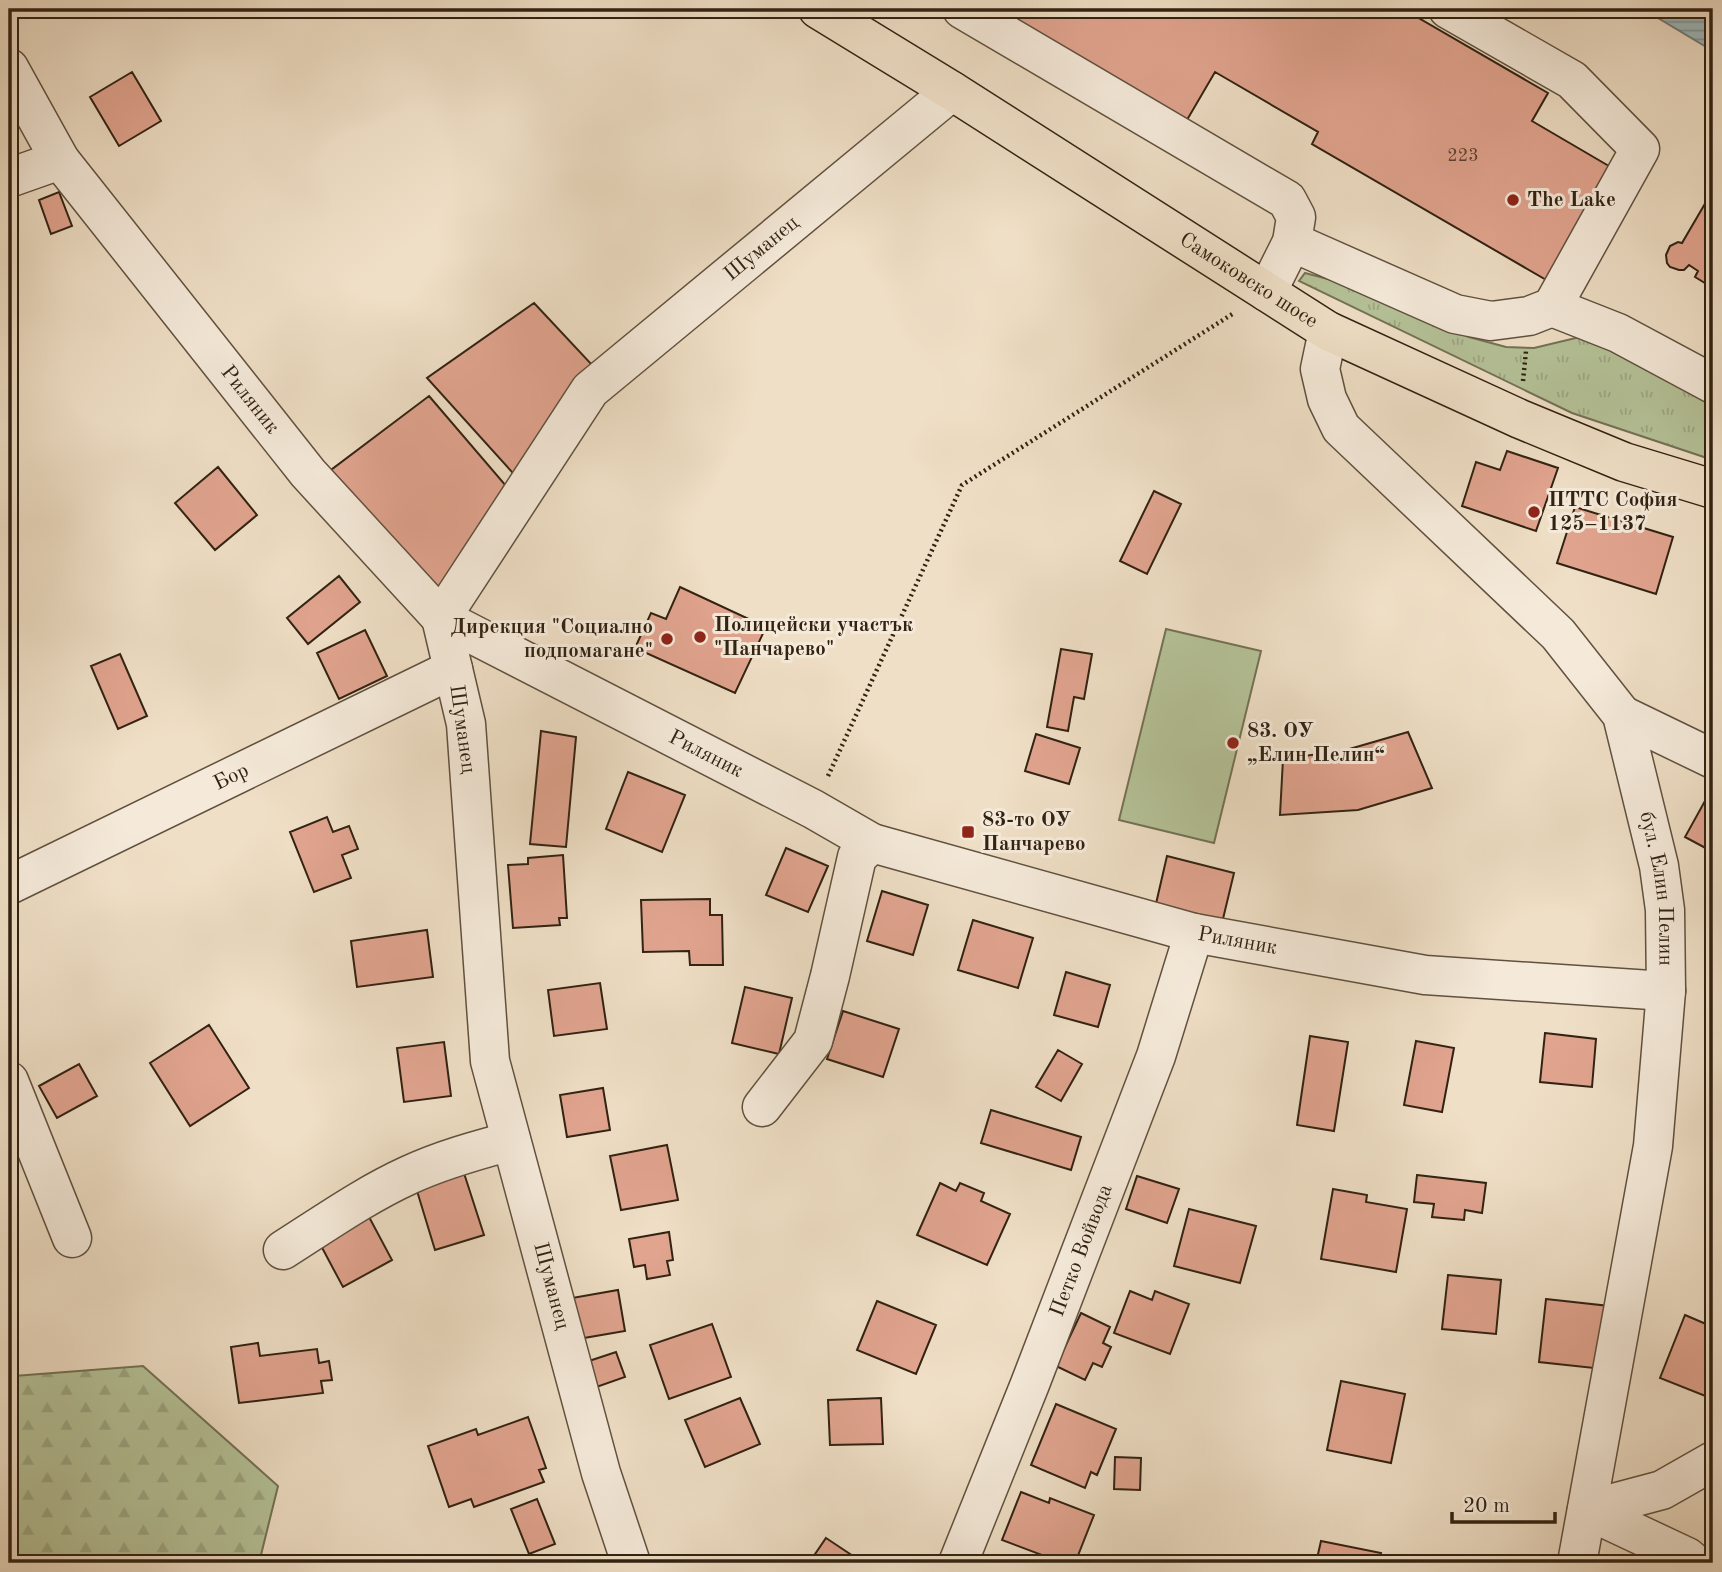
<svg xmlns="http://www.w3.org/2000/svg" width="1722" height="1572" font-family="'Old Standard TT',serif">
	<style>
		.grass { fill: url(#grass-tufts); stroke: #737255; stroke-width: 2 }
		.forest { fill: url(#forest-firs); stroke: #737255; stroke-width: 2 }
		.green { fill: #b5c298; stroke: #737255; stroke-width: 2 }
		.water { fill: url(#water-rules); stroke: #727d7a; stroke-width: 2 }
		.building { fill: #e1a48f; stroke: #312212; stroke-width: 2 }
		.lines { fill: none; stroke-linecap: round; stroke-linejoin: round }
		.minor-casing { stroke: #60513f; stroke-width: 41 }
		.major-casing { stroke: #312212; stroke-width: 41 }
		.path { stroke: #312212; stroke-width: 4.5; stroke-dasharray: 2 3.5; stroke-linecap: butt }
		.minor { stroke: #f5eada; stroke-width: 38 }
		.major { stroke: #efdfc6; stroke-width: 38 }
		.poi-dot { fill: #8f2418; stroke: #f5eada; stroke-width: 2.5 }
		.labels { text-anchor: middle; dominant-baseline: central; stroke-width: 6; stroke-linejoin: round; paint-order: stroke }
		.number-label { font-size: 18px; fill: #5d4231 }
		.poi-label { font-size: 21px; font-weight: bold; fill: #312212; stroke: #f5eada; text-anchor: start }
		.street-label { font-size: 21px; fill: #312212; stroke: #f5eada }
	</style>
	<defs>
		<pattern id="grass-tufts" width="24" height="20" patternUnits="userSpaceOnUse" patternTransform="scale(1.75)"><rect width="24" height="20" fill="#b5c298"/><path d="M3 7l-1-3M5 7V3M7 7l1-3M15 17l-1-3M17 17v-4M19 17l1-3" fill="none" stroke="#9ca682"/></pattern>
		<pattern id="forest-firs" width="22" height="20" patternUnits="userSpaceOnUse" patternTransform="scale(1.75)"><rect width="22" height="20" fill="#b5c298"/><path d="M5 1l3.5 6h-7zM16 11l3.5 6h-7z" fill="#9ca682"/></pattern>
		<pattern id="water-rules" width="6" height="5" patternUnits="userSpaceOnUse" patternTransform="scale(1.75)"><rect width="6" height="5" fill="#9ebabf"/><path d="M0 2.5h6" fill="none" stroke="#81979a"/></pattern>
	</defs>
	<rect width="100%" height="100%" fill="#efdfc6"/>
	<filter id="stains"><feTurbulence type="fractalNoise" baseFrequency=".00286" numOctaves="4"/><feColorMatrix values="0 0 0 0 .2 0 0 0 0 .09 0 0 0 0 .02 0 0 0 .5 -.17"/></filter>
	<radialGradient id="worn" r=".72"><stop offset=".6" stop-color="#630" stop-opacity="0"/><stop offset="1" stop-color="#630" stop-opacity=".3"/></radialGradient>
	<path class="grass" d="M1305 273 1351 285 1469 337 1506 347 1534 348 1584 336 1713 398V460L1572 413 1299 281Z"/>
	<path class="forest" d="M143 1366 278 1486 259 1563H9V1375L14 1376Z"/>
	<path class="green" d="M1166 629 1261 651 1214 843 1119 820Z"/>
	<path class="water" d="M1643 9H1713V51Z"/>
	<path class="building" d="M1011 9H1403L1548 93 1532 121 1614 169 1548 281 1312 144 1318 132 1215 72 1187 120 1007 16Z
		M132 72 161 121 119 146 90 97Z
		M1713 190V288L1695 277 1698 271 1689 265 1684 270H1679L1670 267 1667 263 1666 255 1670 246 1678 242 1682 243Z
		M59 192 72 226 51 234 39 200Z
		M534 303 594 367 521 482 427 378Z
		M429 396 507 487 432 599 323 476Z
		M1507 451 1558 468 1536 531 1462 506 1476 462 1500 470Z
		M218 467 257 515 215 550 175 503Z
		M1154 491 1181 504 1147 574 1120 561Z
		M1575 507 1673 537 1656 594 1557 563Z
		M339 576 360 602 308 644 287 618Z
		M680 587 766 627 735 693 635 648 651 613 666 619Z
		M365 630 387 676 339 699 317 653Z
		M1061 649 1092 654 1084 699 1074 697 1068 731 1047 727Z
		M120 654 147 716 118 729 91 666Z
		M541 731 576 737 566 847 530 844Z
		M1408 732 1432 788 1358 810 1280 815 1283 759 1346 750Z
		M1036 734 1080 748 1069 784 1025 771Z
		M628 772 685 795 662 852 606 829Z
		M1711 790 1713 791V852L1685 837Z
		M327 817 333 832 349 826 358 849 342 855 351 878 314 892 290 832Z
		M786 848 828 866 808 912 766 895Z
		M563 855 567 918H559L560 925 513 928 508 865 528 864V858Z
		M1167 856 1234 873 1222 923 1155 908Z
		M882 891 928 905 913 955 867 941Z
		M710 899V915H722L723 965H690L689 951 643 952 641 900Z
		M973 920 1033 938 1018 988 958 970Z
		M427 930 433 977 357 987 351 941Z
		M1066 972 1110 985 1098 1027 1054 1015Z
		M600 983 607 1029 554 1036 548 990Z
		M745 987 792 998 779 1054 732 1043Z
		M843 1011 899 1029 883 1077 827 1059Z
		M209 1025 249 1088 190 1126 150 1063Z
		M1545 1033 1596 1039 1592 1087 1540 1082Z
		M1310 1036 1348 1042 1334 1131 1297 1125Z
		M1416 1041 1454 1048 1442 1112 1404 1105Z
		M444 1042 451 1096 404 1102 397 1048Z
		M1058 1050 1082 1064 1061 1101 1036 1087Z
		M79 1064 97 1096 57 1118 39 1086Z
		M603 1088 610 1130 567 1137 560 1095Z
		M991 1110 1081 1137 1071 1170 981 1143Z
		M667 1145 678 1200 621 1210 610 1156Z
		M462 1167 484 1235 435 1250 414 1181Z
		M1417 1175 1486 1183 1482 1213 1465 1210 1464 1220 1432 1217 1434 1204 1414 1202Z
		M1137 1176 1179 1189 1167 1223 1126 1209Z
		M940 1183 956 1191 960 1183 984 1193 981 1201 1010 1214 987 1265 917 1235Z
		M1333 1189 1367 1195 1366 1202 1407 1209 1396 1272 1321 1259Z
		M1189 1209 1256 1226 1240 1283 1174 1266Z
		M368 1215 392 1260 343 1287 319 1242Z
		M669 1232 673 1260 667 1261 670 1275 647 1279 645 1265 634 1267 629 1239Z
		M1448 1275 1501 1280 1496 1334 1442 1329Z
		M618 1290 625 1331 578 1339 572 1298Z
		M1130 1291 1152 1300 1155 1291 1189 1304 1170 1354 1114 1333Z
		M1546 1299 1609 1306 1603 1369 1539 1362Z
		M877 1301 936 1325 916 1374 857 1350Z
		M1081 1313 1110 1327 1103 1343 1111 1347 1102 1367 1093 1363 1085 1380 1056 1366Z
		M1685 1315 1713 1327V1399L1660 1378Z
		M712 1324 731 1377 669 1399 650 1345Z
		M258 1343 260 1356 317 1349 319 1363 329 1361 332 1380 321 1381 323 1393 239 1403 231 1347Z
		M616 1352 625 1377 588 1390 580 1364Z
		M1341 1381 1405 1394 1391 1463 1327 1450Z
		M740 1398 760 1444 705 1467 685 1420Z
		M881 1398 883 1444 830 1445 828 1400Z
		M1056 1404 1116 1429 1097 1475 1091 1472 1085 1488 1031 1465Z
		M528 1417 546 1468 539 1470 544 1482 474 1507 471 1499 449 1507 428 1446 476 1429 478 1435Z
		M1115 1457 1141 1458 1140 1490 1114 1489Z
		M1021 1492 1049 1503 1050 1498 1094 1515 1075 1563H1063L1002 1540Z
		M537 1499 555 1544 529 1554 511 1509Z
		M826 1538 856 1558 852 1563H809Z
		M1321 1541 1381 1553 1379 1563H1316Z"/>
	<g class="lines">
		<defs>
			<g id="minor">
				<path d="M962 9 1287 200 1296 217 1292 242 1267 292"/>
				<path id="s1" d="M9 68 60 160 308 473 441 618 813 809 872 843 1194 933 1425 975 1666 991"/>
				<path d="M9 178 60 160"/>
				<path d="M1292 242 1455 314 1491 321 1529 316 1552 307 1640 149 1572 80 1448 9"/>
				<path d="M1552 307 1618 333 1713 384"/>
				<path id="s2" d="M1328 331 1320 369 1327 399 1341 428 1558 634 1622 715 1659 866 1665 910 1666 991 1653 1146 1577 1563"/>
				<path d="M1622 715 1713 759"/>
				<path id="s3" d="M9 885 453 669"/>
				<path d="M9 1081 72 1238"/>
				<path d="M762 1107 813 1041 830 976 857 857 872 843"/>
				<path d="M283 1250C324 1224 365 1195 409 1175 441 1160 477 1150 511 1141"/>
				<path d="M1587 1510 1662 1490 1713 1461"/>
				<path d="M1587 1510 1687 1557 1694 1563"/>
				<path id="s4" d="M631 1563 601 1473 490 1061 466 724 441 618 590 390 952 91"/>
				<path id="s5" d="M958 1563 1030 1384 1156 1056 1194 933"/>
			</g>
			<g id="major">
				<path id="s6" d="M818 9 952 91 1328 331 1520 419 1624 462 1713 489"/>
			</g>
		</defs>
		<use href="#minor" class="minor-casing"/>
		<use href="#major" class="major-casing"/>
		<path class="path" d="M1523 381 1526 351
			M828 776 962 485 1234 313"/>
		<use href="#minor" class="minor"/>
		<use href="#major" class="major"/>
	</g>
	<g class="poi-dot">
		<circle cx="1513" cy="200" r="7"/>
		<circle cx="1534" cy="512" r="7"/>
		<circle cx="700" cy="637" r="7"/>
		<circle cx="667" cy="639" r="7"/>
		<circle cx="1233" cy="743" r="7"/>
		<rect x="961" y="825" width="14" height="14" rx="3.5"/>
	</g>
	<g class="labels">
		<g class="number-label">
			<text x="1463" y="156">223</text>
		</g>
		<g class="poi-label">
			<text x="1527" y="200">The Lake</text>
			<text x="1548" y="500">ПТТС София<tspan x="1548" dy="24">125–1137</tspan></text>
			<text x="714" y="625">Полицейски участък<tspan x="714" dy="24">"Панчарево"</tspan></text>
			<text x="653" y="627" text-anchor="end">Дирекция "Социално<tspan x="653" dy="24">подпомагане"</tspan></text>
			<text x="1247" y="731">83. ОУ<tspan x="1247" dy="24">„Елин Пелин“</tspan></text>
			<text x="982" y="820">83-то ОУ<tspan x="982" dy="24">Панчарево</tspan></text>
		</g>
		<g class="street-label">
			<text stroke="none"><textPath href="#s4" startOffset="1463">Шуманец</textPath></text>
			<text stroke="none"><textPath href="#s6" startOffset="509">Самоковско шосе</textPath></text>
			<text stroke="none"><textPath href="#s1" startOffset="411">Риляник</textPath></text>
			<text transform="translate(462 729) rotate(82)">Шуманец</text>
			<text stroke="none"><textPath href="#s1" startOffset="999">Риляник</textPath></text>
			<text stroke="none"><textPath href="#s3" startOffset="247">Бор</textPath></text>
			<text stroke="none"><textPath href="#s2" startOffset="682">бул. Елин Пелин</textPath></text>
			<text stroke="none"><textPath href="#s1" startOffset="1566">Риляник</textPath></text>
			<text stroke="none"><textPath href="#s5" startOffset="336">Петко Войвода</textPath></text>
			<text transform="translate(551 1286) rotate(75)">Шуманец</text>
		</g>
	</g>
	<rect width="1722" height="1572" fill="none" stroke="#efdfc6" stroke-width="35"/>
	<rect x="10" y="10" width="1701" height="1551" fill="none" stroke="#312212" stroke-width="3.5"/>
	<rect x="18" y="18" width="1687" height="1537" fill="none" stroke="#312212" stroke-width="2"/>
	<path d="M1452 1512v10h103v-10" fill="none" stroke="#312212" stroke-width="3.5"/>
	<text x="1463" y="1512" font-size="21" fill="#312212" stroke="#f5eada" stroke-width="5" paint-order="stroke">20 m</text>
	<rect width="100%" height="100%" filter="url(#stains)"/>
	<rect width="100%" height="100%" fill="url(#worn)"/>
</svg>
